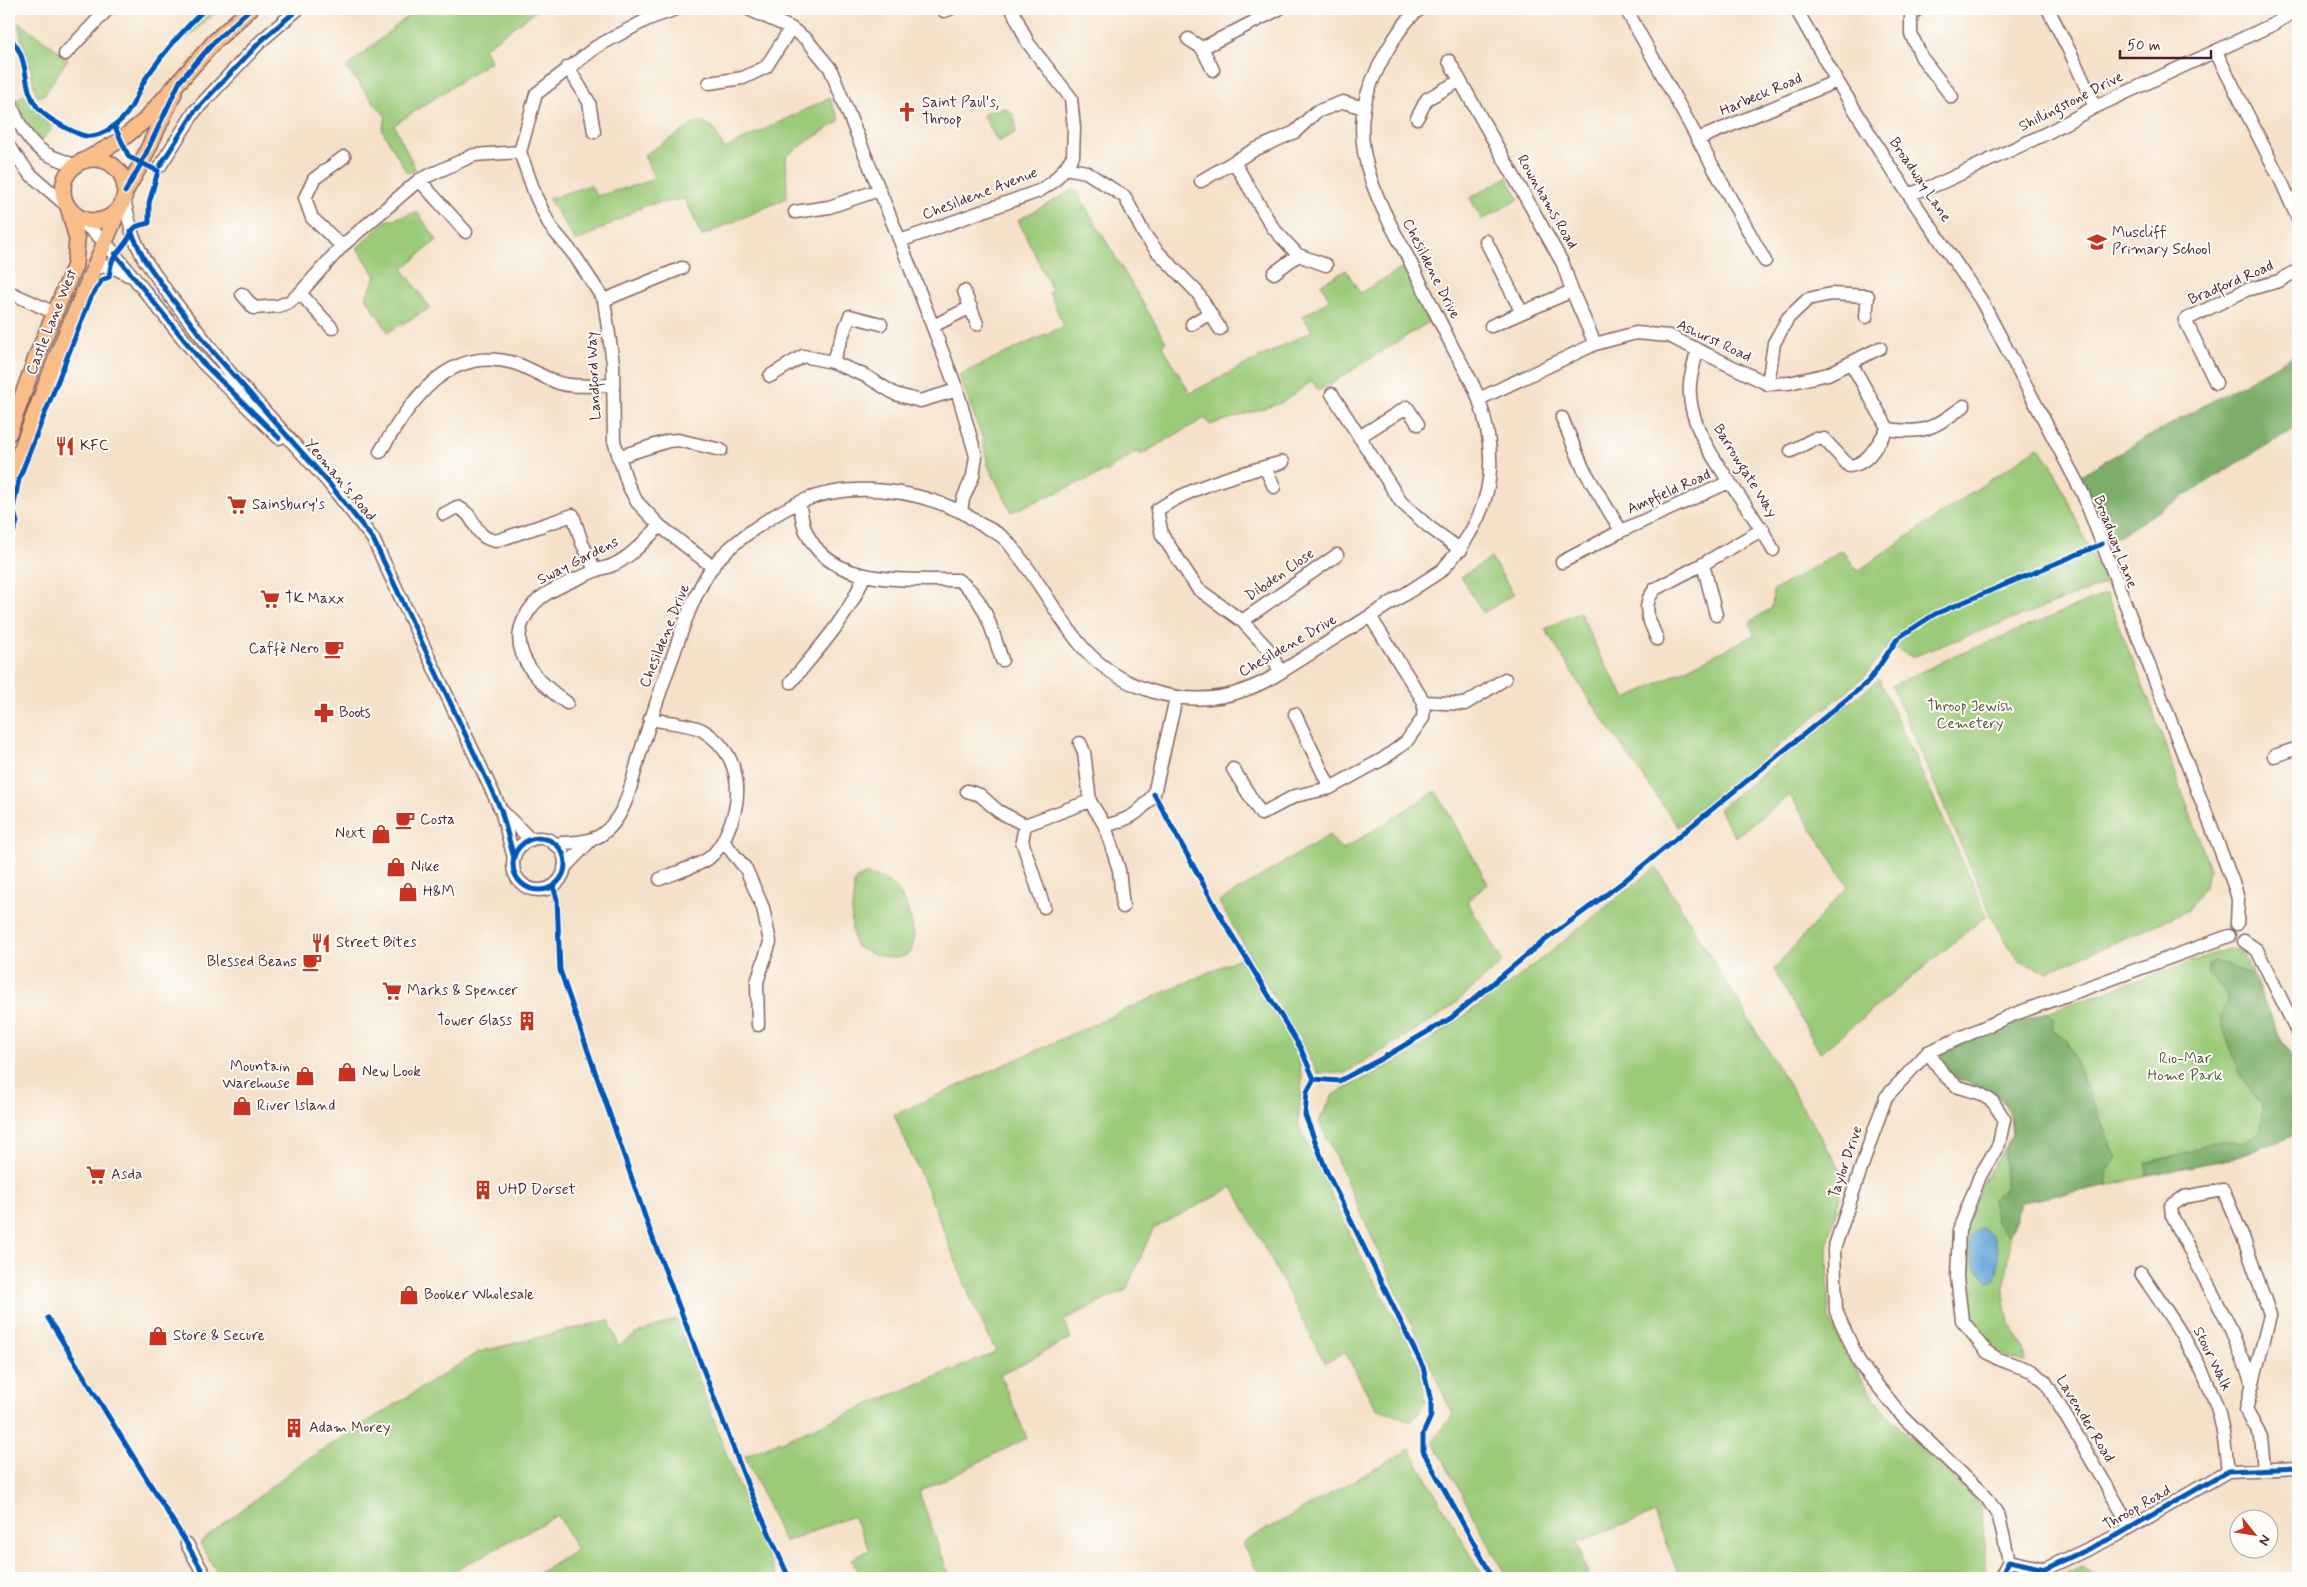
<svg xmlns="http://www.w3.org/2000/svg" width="2307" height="1587" font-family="Mynerve,sans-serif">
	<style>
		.green { fill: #9bca79; stroke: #727452 }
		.forest { fill: #7cae69; stroke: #63664a }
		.water { fill: #65a6d9; stroke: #586282 }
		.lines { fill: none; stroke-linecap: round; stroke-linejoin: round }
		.minor-casing { stroke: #866362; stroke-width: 15 }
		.major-casing { stroke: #866362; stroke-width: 18 }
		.minor { stroke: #fff; stroke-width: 12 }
		.major { stroke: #f8bd89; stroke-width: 15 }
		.cycleway-casing { stroke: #fdfcf7; stroke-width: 8 }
		.cycleway { stroke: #0057b8; stroke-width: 5 }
		.labels { text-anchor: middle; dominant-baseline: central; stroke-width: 4; stroke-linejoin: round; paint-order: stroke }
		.street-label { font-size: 15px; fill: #4a1f2b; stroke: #fdfcf7 }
		.poi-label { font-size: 15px; fill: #4a1f2b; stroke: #fdfcf7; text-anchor: start }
		.park-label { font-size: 15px; fill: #625242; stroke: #fdfcf7 }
	</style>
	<rect width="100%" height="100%" fill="#fdfcf7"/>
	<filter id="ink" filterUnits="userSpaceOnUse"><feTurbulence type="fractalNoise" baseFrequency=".02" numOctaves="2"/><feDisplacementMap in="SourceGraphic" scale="10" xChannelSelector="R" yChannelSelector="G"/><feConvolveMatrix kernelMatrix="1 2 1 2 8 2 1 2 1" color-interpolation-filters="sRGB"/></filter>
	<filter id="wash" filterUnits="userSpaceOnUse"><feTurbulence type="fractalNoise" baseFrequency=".0096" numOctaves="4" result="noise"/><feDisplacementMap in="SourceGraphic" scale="20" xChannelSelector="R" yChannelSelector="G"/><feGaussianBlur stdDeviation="1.12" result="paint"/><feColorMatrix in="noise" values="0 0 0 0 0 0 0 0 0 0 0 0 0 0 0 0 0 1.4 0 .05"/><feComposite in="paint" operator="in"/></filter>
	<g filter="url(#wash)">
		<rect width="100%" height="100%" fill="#f5e1c9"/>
		<path class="green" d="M213 9H219L184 41 188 31Z
			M416 9H539L484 48 491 61 394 125 416 170 407 173 382 130 386 117 346 68Z
			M19 22 68 58 45 94 38 97C33 87 33 79 31 69 25 50 20 42 19 22Z
			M23 95 28 97 35 109 53 128 42 140 30 132 16 100Z
			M829 98 840 120 786 156 787 198 702 236 685 199 646 205 576 242 549 199 590 185 597 196 647 182 654 178 644 155 699 121 713 127 724 149Z
			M1004 108C1016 113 1015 120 1016 132L998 142 983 115 986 112Z
			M1507 177 1519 199 1482 220 1470 198Z
			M1075 189 1166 342 1162 345 1190 393 1312 331 1303 316 1330 300 1321 284 1346 270 1360 293 1404 267 1432 320 1319 391 1312 381 1281 403 1210 425 1205 418 1140 455 1137 451 1107 471 1011 512 988 465 982 437 959 375 1064 326 1049 292 1052 290 1018 220Z
			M417 212 437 240 403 269 430 308 388 332 366 297 376 276 357 248 386 221Z
			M2038 447 2051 463 2105 584 1912 657 1889 645 1864 677 1678 827 1585 693 1545 629 1580 612 1599 654 1626 699 1754 635 1750 622 1772 608 1773 591 1842 550 1858 571Z
			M1491 558 1514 594 1483 613 1461 577Z
			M2106 594 2152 708 2210 869 2204 887 2189 910 2047 972 2019 961 1997 928 1892 686 1948 659Z
			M1879 679 1987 915 1820 1053 1774 969 1848 886 1790 795 1735 837 1719 809Z
			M1436 791 1488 884 1467 901 1503 962 1445 1012 1345 1073H1318L1219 902 1329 835 1342 850Z
			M1656 867 1845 1177 1827 1247 1829 1317 1848 1358 1885 1413 1981 1505 1987 1578H1680L1654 1514 1577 1542 1589 1578H1507L1433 1441 1453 1415 1319 1121 1333 1095 1407 1056 1516 979Z
			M866 875C875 876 887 879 894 886 902 894 908 909 911 920 925 968 887 962 856 947 848 927 853 906 854 885L856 879Z
			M2227 949 2242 950 2280 1038 2298 1067V1134L2229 1159 2147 1175 2120 1183 2022 1202 2016 1211V1219L2008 1235 2010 1246 2004 1295 2009 1323 2024 1348 2026 1362 2005 1356 1986 1343 1974 1327 1972 1311 1965 1302 1961 1264 1965 1228 1980 1187 2012 1135 2009 1110 1996 1093 1986 1087 1971 1085 1941 1054 1979 1036Z
			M1240 958 1297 1051 1302 1079 1298 1124 1359 1253 1418 1361 1426 1402 1412 1421 1376 1409 1345 1352 1325 1363 1233 1187 1153 1229 1126 1290 1063 1320 1071 1338 1000 1375 1027 1438 919 1492 950 1578H862L852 1559 870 1550 853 1516 784 1542 745 1456 996 1352 970 1297 926 1187 894 1115Z
			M676 1319 735 1477 777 1578H530L577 1550 558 1515 441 1578H220L200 1543 300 1464 479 1352 609 1320 618 1346 638 1333Z
			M1410 1449 1484 1578H1261L1242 1543Z
			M2083 1567 2097 1578H2054Z"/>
		<path class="forest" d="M2298 353V426L2112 540 2080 475Z
			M2214 961 2253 975 2280 1038 2298 1067V1134L2229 1159 2147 1175 2146 1163 2191 1151 2211 1142H2240L2261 1132 2262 1107 2238 1072 2220 1018 2227 1000 2225 990 2209 975 2208 964Z
			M2048 1012 2053 1018V1032L2066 1039 2117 1159 2107 1170 2108 1185 2022 1202C2015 1212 2014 1223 2008 1235L1996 1222 1991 1200 2005 1189C2005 1176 2004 1163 2005 1150 2006 1145 2010 1141 2012 1136 2014 1129 2011 1117 2008 1110 1995 1078 1946 1092 1941 1054L1979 1036Z"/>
		<path class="water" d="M1980 1229C2001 1232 2001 1264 1995 1279L1989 1281C1975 1274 1958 1236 1980 1229Z"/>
	</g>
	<g filter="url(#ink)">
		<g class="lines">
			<defs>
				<path id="minor" d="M676 9 648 19 596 47 536 94 520 152 536 197 550 226 575 256 604 300 613 363 614 441 628 485 637 502 660 526 713 567
					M748 9 791 28 807 40 830 68 900 241 957 390 976 456 973 476 963 499 961 511
					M1626 9 1765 261
					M1796 9 1837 81 1890 167 1981 300 2083 494 2235 888 2238 899 2237 924
					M1918 9 1911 15V34L1922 58 1952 97
					M2048 9 2073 58 2095 107
					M944 11 950 9
					M1188 39 1202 48 1213 70
					M1202 48 1279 9
					M2216 52 2282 183 2298 219
					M65 54 108 9
					M1449 61 1563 264 1572 291 1595 344
					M568 67 589 102 594 132
					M709 83 743 78 766 67 791 28
					M9 97C15 117 26 141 45 153 54 158 65 161 75 166
					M1417 118 1427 99 1459 81
					M1698 139 1837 81
					M9 147 29 173 66 205
					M1234 162 1273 228 1298 255 1326 265
					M160 166 195 111 261 41 298 9
					M1065 168 1086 172 1125 197 1144 234 1157 251 1197 292 1220 329
					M419 180 466 232
					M1201 181 1254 150 1295 132 1316 112 1343 102 1364 108
					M1910 194 1941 183 2047 133 2095 107 2274 24 2298 9
					M124 200 133 236 144 259 170 296 232 375 328 482 373 539 501 810 514 858
					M795 212 829 207 879 190
					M73 214 105 242 202 362 279 438
					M900 241 1039 191 1053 182 1065 168 1073 156 1074 128 1071 98 1028 43 1012 9
					M1486 241 1521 311
					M342 246 312 218 305 198 314 179 344 157
					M94 270C105 262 116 268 128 275
					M1274 273 1298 255
					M964 291 977 324
					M9 292 55 313
					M300 293 332 328
					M242 294 254 308 278 306 289 302 300 293 342 246 419 180 474 155 520 152
					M604 300 682 268
					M1192 324 1210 313
					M933 326 971 307
					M1491 326 1572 291
					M1697 350C1695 361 1691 373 1690 384 1685 440 1750 501 1773 550
					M832 362 850 316 881 324
					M1851 363 1888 429
					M770 376 803 356 832 362 866 376 895 394 920 401 957 390
					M2216 383 2185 320 2246 290 2279 281 2298 270
					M1768 384 1774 343 1788 318 1808 299 1831 294 1868 296 1866 317
					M1332 394 1401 502 1429 527 1461 550
					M1479 399 1595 344 1636 333 1669 336 1768 384 1789 383 1828 374 1880 348
					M1562 418 1583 468 1621 531
					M1359 437 1407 407 1418 424
					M1791 451 1814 439H1824L1849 466C1870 464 1876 444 1888 429 1925 435 1935 427 1964 406
					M380 452C410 403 446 344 514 363 530 368 544 378 559 383 576 388 595 385 613 385
					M618 457 668 441 678 440 721 450
					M1265 467 1274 487
					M799 503C801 511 802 521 805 529 828 588 906 579 958 580 985 597 992 631 1002 660
					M444 514 457 507C478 515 471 537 496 541L573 515 582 543 595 570
					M1562 562 1621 531 1729 482
					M1703 564 1716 615
					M1370 616 1424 702 1465 704 1505 679
					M1242 621 1337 555
					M1657 639 1648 617 1647 607 1649 598 1655 589 1703 564 1763 529
					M1280 672 1270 651 1242 621 1198 589 1162 535 1157 510C1194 485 1240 474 1283 462
					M791 682C818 649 849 617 864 576
					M567 703C540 684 507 654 524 619 529 609 536 600 546 594 561 585 579 578 595 571 600 568 607 568 613 565 631 557 646 539 660 526
					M1295 714 1330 788
					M650 719C664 722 691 724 702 730 739 752 745 793 728 830 724 840 718 851 709 858 699 866 673 873 660 879
					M1080 743 1084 752 1090 801
					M2274 756 2298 748
					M1233 769 1261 814 1295 796 1330 788 1383 759 1406 742 1423 718 1424 702
					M967 791 980 795 998 811 1025 825 1090 801 1105 826C1130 819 1138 815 1154 794L1176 698
					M501 810 531 840
					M1025 825 1022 841 1044 907
					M1105 826 1119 870 1123 907
					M513 864a26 26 0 1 1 52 0a26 26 0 1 1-52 0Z
					M723 841 746 869 763 908 770 942 757 982 758 1025
					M554 844C569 842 588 843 601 835 625 819 631 785 638 760 649 725 660 690 673 656 683 626 694 594 712 567 730 543 773 514 800 502 849 481 912 489 959 511 967 514 973 520 980 524 988 528 999 533 1006 540 1011 545 1016 553 1021 559 1041 585 1056 613 1076 639 1114 689 1186 712 1245 690 1271 681 1296 662 1319 648 1360 622 1402 597 1442 570 1490 518 1502 467 1479 400 1473 380 1459 361 1450 342 1434 310 1418 277 1401 244 1379 205 1355 155 1364 108 1366 94 1373 78 1379 66 1386 51 1407 15 1421 9
					M564 868 591 840
					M2244 941 2257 950 2298 1033
					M1928 1052 1944 1075 1958 1087 1979 1093 1993 1102 2004 1119 1999 1144 1980 1176 1959 1230 1957 1277 1962 1320 1987 1352 1998 1359 2032 1371 2045 1381 2130 1526
					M2141 1273C2168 1313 2197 1353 2214 1399 2223 1421 2225 1447 2228 1471
					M2253 1385 2229 1325 2172 1216 2171 1206 2184 1197 2223 1190 2243 1237 2270 1315 2246 1410 2261 1437 2264 1469
					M187 1544 206 1578
					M2009 1561 1999 1517 1987 1498 1903 1417 1860 1364 1836 1311 1834 1249 1867 1151 1886 1097 1928 1052 2012 1015 2229 936
					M2000 1578 2009 1561 2045 1569 2116 1536 2228 1471 2298 1468"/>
				<path id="major" d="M63 190a31 31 0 1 1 62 0a31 31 0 1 1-62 0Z
					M85 160 121 140 144 121 215 41 250 9
					M125 192 141 164 174 93
					M9 433 37 355 75 265 77 239 69 210
					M9 481 60 348 119 209"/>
			</defs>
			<use href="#minor" class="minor-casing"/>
			<use href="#major" class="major-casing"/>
			<use href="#minor" class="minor"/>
			<use href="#major" class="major"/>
			<defs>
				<path id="cycleway" d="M9 38C31 57 21 86 37 107 45 117 57 123 68 129 73 131 80 135 86 136 102 138 122 122 130 109 137 98 140 86 148 75 165 51 184 29 205 9
					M160 166 195 111 261 41 298 9
					M125 192 141 164 180 81 215 41 250 9
					M131 231 144 259 170 296 214 353 328 482 373 539 501 810 514 858
					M115 254 202 362 279 438
					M9 543 17 522 13 509 19 479 91 297 102 280 109 277C112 254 114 259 126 242 137 227 128 228 149 223V203L158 171 129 157 114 125
					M1154 794 1224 922 1300 1047 1314 1079
					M513 864a26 26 0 1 1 52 0a26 26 0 1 1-52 0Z
					M553 886 557 899 560 970 650 1231 748 1486 789 1578
					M1314 1079 1339 1081 1381 1059 1451 1018 1540 944 1623 882 1869 681 1898 638 1935 614 2102 544
					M1314 1079 1307 1092 1305 1115 1327 1172 1423 1367 1431 1401V1416L1423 1434V1451L1493 1578
					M48 1318 187 1544 206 1578
					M2000 1578 2009 1561 2045 1569 2116 1536 2228 1471 2298 1468"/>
			</defs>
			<use href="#cycleway" class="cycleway-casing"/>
			<use href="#cycleway" class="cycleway"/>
		</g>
	</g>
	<defs>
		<symbol id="church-bare" viewBox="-9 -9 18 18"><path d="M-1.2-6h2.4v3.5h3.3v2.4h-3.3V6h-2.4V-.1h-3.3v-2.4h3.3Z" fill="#c8321e" stroke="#fdfcf7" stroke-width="2.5" paint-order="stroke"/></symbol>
		<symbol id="school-bare" viewBox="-9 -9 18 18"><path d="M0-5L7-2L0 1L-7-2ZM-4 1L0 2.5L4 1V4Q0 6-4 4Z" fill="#c8321e" stroke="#fdfcf7" stroke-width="2.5" paint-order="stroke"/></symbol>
		<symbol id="restaurant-bare" viewBox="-9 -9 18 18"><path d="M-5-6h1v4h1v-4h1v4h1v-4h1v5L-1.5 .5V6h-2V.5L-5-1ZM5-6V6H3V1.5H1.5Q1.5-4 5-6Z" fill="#c8321e" stroke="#fdfcf7" stroke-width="2.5" paint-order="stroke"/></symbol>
		<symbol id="supermarket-bare" viewBox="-9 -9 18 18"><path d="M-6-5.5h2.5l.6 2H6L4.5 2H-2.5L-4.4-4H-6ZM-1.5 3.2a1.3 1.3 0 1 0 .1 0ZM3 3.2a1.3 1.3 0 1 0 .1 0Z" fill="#c8321e" stroke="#fdfcf7" stroke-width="2.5" paint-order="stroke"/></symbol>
		<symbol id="cafe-bare" viewBox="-9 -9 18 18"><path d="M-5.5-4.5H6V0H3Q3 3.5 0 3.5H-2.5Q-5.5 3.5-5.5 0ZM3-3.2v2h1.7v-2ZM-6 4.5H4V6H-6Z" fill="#c8321e" stroke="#fdfcf7" stroke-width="2.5" paint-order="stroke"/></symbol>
		<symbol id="pharmacy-bare" viewBox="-9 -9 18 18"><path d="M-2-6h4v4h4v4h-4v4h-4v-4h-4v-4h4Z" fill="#c8321e" stroke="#fdfcf7" stroke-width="2.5" paint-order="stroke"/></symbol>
		<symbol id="shop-bare" viewBox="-9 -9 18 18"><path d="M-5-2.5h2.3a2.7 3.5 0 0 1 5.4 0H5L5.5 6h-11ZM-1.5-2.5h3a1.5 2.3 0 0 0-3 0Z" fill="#c8321e" stroke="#fdfcf7" stroke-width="2.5" paint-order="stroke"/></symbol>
		<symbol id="building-bare" viewBox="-9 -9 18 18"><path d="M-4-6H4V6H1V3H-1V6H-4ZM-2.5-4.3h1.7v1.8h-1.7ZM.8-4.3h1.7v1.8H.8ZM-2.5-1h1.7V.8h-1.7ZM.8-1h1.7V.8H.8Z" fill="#c8321e" stroke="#fdfcf7" stroke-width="2.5" paint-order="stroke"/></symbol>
	</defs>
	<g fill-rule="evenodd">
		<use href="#church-bare" x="893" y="98" width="28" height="28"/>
		<use href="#school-bare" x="2083" y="228" width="28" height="28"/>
		<use href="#restaurant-bare" x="51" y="432" width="28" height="28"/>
		<use href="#supermarket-bare" x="223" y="491" width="28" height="28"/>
		<use href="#supermarket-bare" x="256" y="585" width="28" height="28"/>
		<use href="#cafe-bare" x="320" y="635" width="28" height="28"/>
		<use href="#pharmacy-bare" x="310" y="699" width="28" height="28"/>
		<use href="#cafe-bare" x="391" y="806" width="28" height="28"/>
		<use href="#shop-bare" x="367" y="820" width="28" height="28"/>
		<use href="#shop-bare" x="382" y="853" width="28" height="28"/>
		<use href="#shop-bare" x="394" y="878" width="28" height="28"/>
		<use href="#restaurant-bare" x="307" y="929" width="28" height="28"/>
		<use href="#cafe-bare" x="298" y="948" width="28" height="28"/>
		<use href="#supermarket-bare" x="378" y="977" width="28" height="28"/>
		<use href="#building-bare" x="513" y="1007" width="28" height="28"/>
		<use href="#shop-bare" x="333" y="1058" width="28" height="28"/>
		<use href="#shop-bare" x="291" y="1062" width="28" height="28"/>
		<use href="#shop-bare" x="228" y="1092" width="28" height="28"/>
		<use href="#supermarket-bare" x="82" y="1161" width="28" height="28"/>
		<use href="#building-bare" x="469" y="1176" width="28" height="28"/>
		<use href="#shop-bare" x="395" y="1281" width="28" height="28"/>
		<use href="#shop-bare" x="144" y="1322" width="28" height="28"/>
		<use href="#building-bare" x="280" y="1414" width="28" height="28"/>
	</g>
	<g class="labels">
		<g class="street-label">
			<text transform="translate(1761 95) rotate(-23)">Harbeck Road</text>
			<text transform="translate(2071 102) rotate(-27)">Shillingstone Drive</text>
			<text transform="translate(1920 180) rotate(56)">Broadway Lane</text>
			<text transform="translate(980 194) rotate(-21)">Chesildene Avenue</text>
			<text transform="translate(1547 202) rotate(60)">Rownhams Road</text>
			<text transform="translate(1431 269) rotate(63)">Chesildene Drive</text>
			<text transform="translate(2231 283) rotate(-23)">Bradford Road</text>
			<text transform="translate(52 322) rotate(-68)">Castle Lane West</text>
			<text transform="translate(1714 341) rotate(25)">Ashurst Road</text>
			<text transform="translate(594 376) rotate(-93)">Landford Way</text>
			<text transform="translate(1745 471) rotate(58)">Barrowgate Way</text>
			<text transform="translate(340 480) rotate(50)">Yeoman's Road</text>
			<text transform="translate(1669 492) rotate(-24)">Ampfield Road</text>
			<text transform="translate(2115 542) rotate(69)">Broadway Lane</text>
			<text transform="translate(578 561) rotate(-27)">Sway Gardens</text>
			<text transform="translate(1280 575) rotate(-35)">Dibden Close</text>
			<text transform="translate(665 636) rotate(-68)">Chesildene Drive</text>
			<text transform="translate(1288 646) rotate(-30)">Chesildene Drive</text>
			<text transform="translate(1846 1162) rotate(-71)">Taylor Drive</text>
			<text transform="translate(2212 1359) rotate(64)">Stour Walk</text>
			<text transform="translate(2085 1419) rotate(59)">Lavender Road</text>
			<text transform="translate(2137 1508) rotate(-30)">Throop Road</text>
		</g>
		<g class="poi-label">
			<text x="922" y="103">Saint Paul's,<tspan x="922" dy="17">Throop</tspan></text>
			<text x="2112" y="233">Muscliff<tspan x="2112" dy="17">Primary School</tspan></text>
			<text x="80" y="446">KFC</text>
			<text x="252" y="505">Sainsbury's</text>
			<text x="285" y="599">TK Maxx</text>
			<text x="319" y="649" text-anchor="end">Caffè Nero</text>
			<text x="339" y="713">Boots</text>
			<text x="420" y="820">Costa</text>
			<text x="366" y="834" text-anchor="end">Next</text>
			<text x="411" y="867">Nike</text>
			<text x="423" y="892">H&amp;M</text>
			<text x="336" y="943">Street Bites</text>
			<text x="297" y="962" text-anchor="end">Blessed Beans</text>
			<text x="407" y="991">Marks &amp; Spencer</text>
			<text x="512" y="1021" text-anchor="end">Tower Glass</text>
			<text x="290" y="1067" text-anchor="end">Mountain<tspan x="290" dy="17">Warehouse</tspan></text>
			<text x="362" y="1072">New Look</text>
			<text x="257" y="1106">River Island</text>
			<text x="111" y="1175">Asda</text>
			<text x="498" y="1190">UHD Dorset</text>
			<text x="424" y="1295">Booker Wholesale</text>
			<text x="173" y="1336">Store &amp; Secure</text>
			<text x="309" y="1428">Adam Morey</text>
		</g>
		<g class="park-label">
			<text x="1970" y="707">Throop Jewish<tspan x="1970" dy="17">Cemetery</tspan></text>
			<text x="2185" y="1059">Rio-Mar<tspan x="2185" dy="17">Home Park</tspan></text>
		</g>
	</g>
	<rect width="2307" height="1587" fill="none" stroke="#fdfcf7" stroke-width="30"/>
	<g transform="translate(2254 1534) rotate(120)"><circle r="24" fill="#fdfcf7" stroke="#b5a4a5"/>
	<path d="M0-4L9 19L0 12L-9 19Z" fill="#c8321e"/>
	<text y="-8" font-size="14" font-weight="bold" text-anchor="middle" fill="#4a1f2b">N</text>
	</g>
	<path d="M2120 50v8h91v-8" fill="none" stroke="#4a1f2b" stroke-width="2.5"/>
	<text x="2127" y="50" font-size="15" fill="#4a1f2b" stroke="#fdfcf7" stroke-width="4" paint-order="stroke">50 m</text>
</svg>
